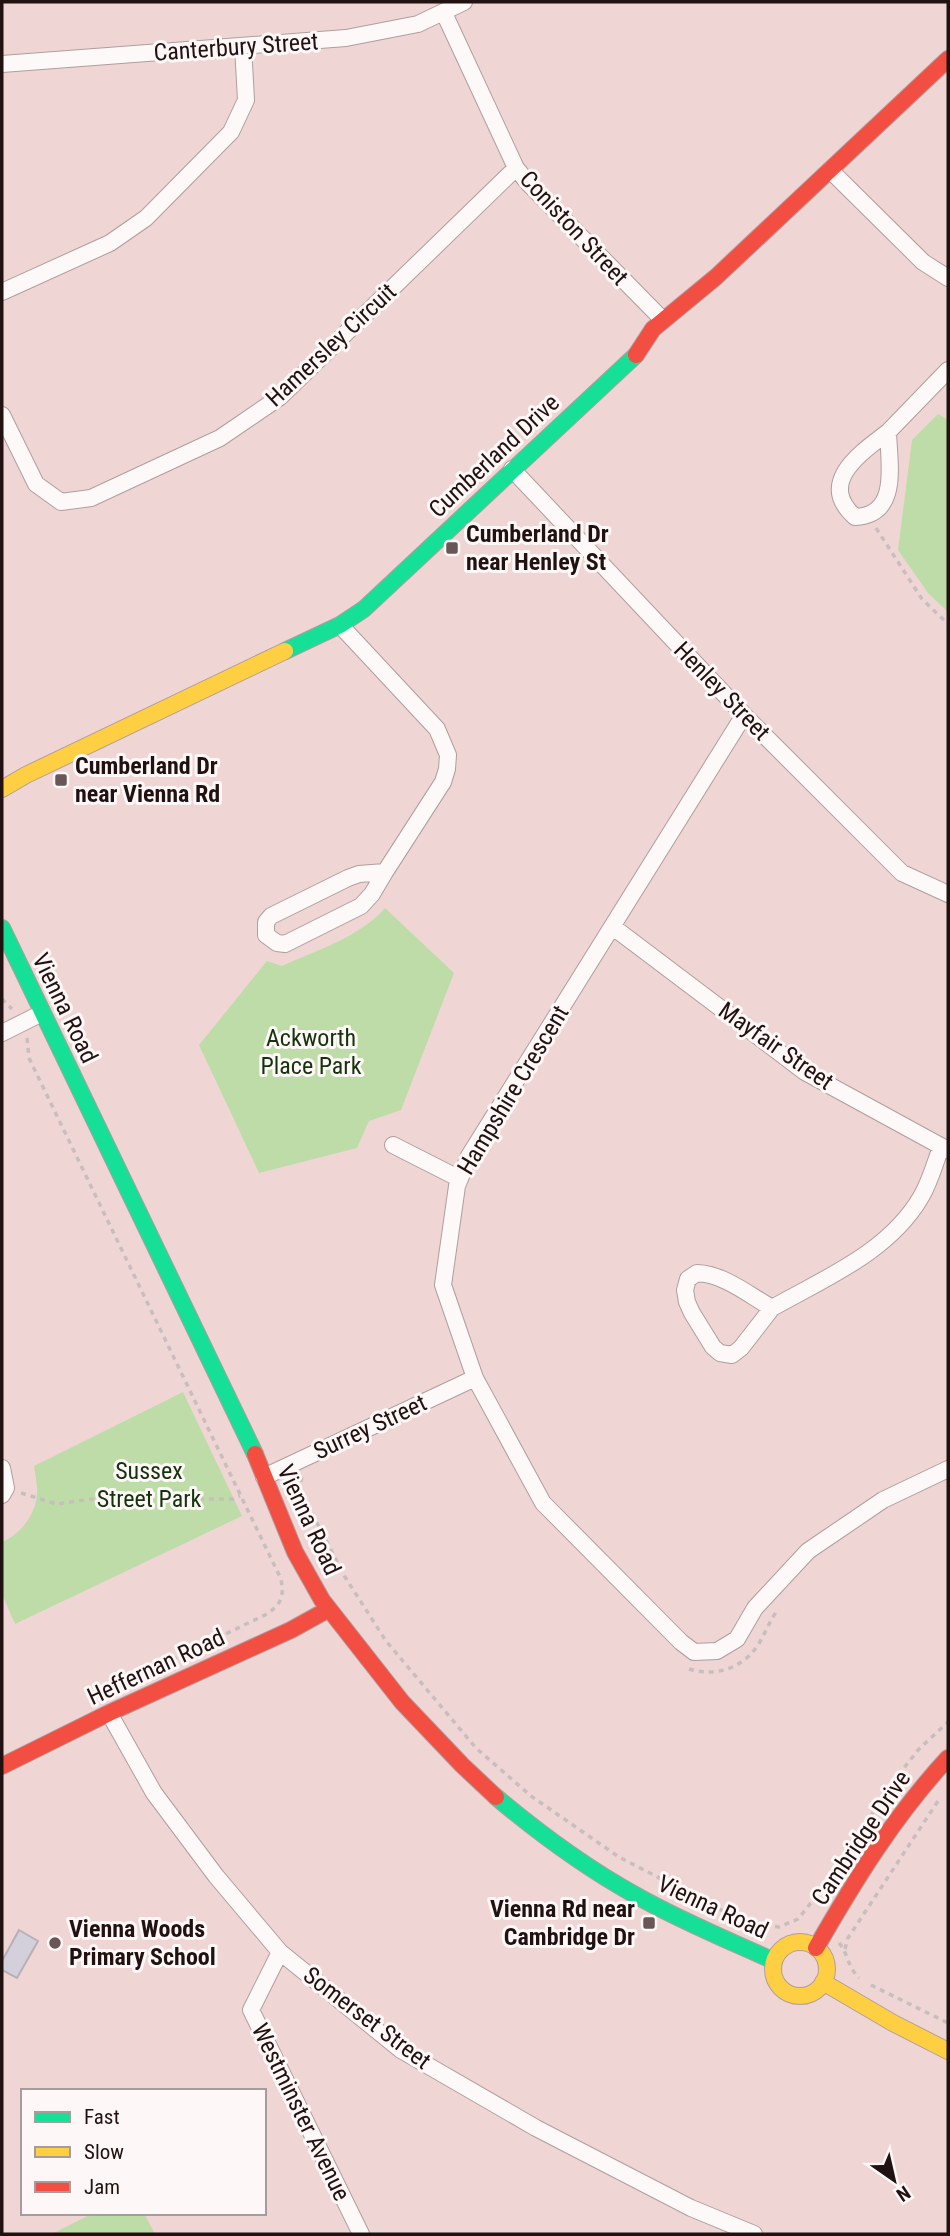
<svg xmlns="http://www.w3.org/2000/svg" width="950" height="2236" font-family="'Roboto Condensed',sans-serif">
	<style>
		.green { fill: #bedca8 }
		.building { fill: #d4d0db; stroke: #b7b0b6; stroke-width: 2 }
		.lines { fill: none; stroke-linecap: round; stroke-linejoin: round }
		.street-casing { stroke: #b19d9d; stroke-width: 18 }
		.fast-casing { stroke: #b19d9d; stroke-width: 18 }
		.slow-casing { stroke: #b19d9d; stroke-width: 18 }
		.jam-casing { stroke: #b19d9d; stroke-width: 18 }
		.path { stroke: #c7bebd; stroke-width: 3.5; stroke-dasharray: 5 5; stroke-linecap: butt }
		.street { stroke: #fdf9f9; stroke-width: 16 }
		.fast { stroke: #16e098; stroke-width: 16 }
		.slow { stroke: #ffcf43; stroke-width: 16 }
		.jam { stroke: #f24e42; stroke-width: 16 }
		.poi-dot { fill: #695656; stroke: #fdf8f7; stroke-width: 2.5 }
		.labels { text-anchor: middle; dominant-baseline: central; stroke-width: 6; stroke-linejoin: round; paint-order: stroke }
		.street-label { font-size: 24px; fill: #211111; stroke: #fdf8f7 }
		.poi-label { font-size: 24px; font-weight: bold; fill: #211111; stroke: #fdf8f7; text-anchor: start }
		.park-label { font-size: 24px; fill: #14330c; stroke: #fdf8f7 }
	</style>
	<rect width="100%" height="100%" fill="#efd6d5"/>
	<path class="green" d="M938 414 948 420V612L928 593 898 550 912 440Z
		M385 908 454 973 401 1110 369 1121 357 1148 259 1173 199 1045 267 961 282 966C317 950 360 937 385 908Z
		M183 1392 242 1516 15 1624 2 1594V1542C20 1535 36 1514 37 1494 38 1485 35 1474 34 1466Z
		M93 2213H144L155 2234H52Z"/>
	<path class="building" d="M19 1930 38 1941 17 1978 2 1970V1961Z"/>
	<g class="lines">
		<defs>
			<path id="street" d="M444 13 516 168 529 184 663 320
				M2 64 346 38 418 24 464 2
				M830 170 923 262 948 278
				M2 292 110 243 146 218 231 132 246 100 243 46
				M2 415 36 484 61 502 91 498 220 438 280 397 516 168
				M888 432C889 464 900 515 855 517 816 482 862 452 888 432Z
				M888 432 948 370
				M512 469 744 715 902 873 948 894
				M340 625 437 729 448 755 447 769 443 782 385 872
				M744 715 469 1156 457 1186 443 1285 475 1378 543 1503 681 1642 694 1652 717 1651 737 1639 755 1608 808 1551 883 1500 948 1469
				M385 872 372 894 361 906 285 944 277 943 266 935V922L271 916 348 878 359 874Z
				M613 927 805 1072 948 1150
				M2 1033 42 1013
				M393 1145 460 1179
				M697 1273C724 1274 749 1295 772 1308L741 1348 732 1355 720 1353 713 1347 692 1313 687 1302 685 1290 688 1279Z
				M772 1308C825 1278 889 1252 921 1197 930 1182 935 1163 941 1147
				M2 1468 6 1488 2 1495
				M264 1477 475 1378
				M109 1713 154 1793 216 1876 280 1952 401 2050 536 2128 691 2208 754 2234
				M280 1952 251 2010 361 2234"/>
			<path id="fast" d="M285 651 340 625 364 609 636 355
				M2 928 255 1454
				M496 1797C540 1834 586 1868 637 1896 681 1921 728 1940 774 1961"/>
			<path id="slow" d="M2 789 26 775 285 651
				M773 1969a27 27 0 1 1 54 0a27 27 0 1 1-54 0Z
				M823 1982 893 2023 948 2051"/>
			<path id="jam" d="M636 355 653 329 716 277 948 59
				M255 1454 295 1552 322 1600 402 1702 462 1765 496 1797
				M2 1766 109 1713 291 1630 329 1609
				M816 1948C855 1880 895 1815 948 1758"/>
		</defs>
		<use href="#street" class="street-casing"/>
		<use href="#fast" class="fast-casing"/>
		<use href="#slow" class="slow-casing"/>
		<use href="#jam" class="jam-casing"/>
		<path class="path" d="M876 528 922 599 948 624
			M2 999 12 1009
			M27 1038 29 1058 281 1579C284 1597 282 1603 267 1614L161 1665
			M302 1477 299 1488 345 1577 386 1641 476 1748 531 1796 619 1857 748 1924 779 1927 798 1919 822 1889 896 1778 919 1749 948 1722
			M21 1493 57 1504 92 1499H233L240 1496
			M689 1669C715 1677 742 1669 758 1645 765 1634 769 1622 777 1611
			M839 1943C848 1953 847 1966 859 1978
			M845 1949 848 1938 938 1801
			M871 1985 948 2023"/>
		<use href="#street" class="street"/>
		<use href="#fast" class="fast"/>
		<use href="#slow" class="slow"/>
		<use href="#jam" class="jam"/>
	</g>
	<g class="poi-dot">
		<rect x="445" y="541" width="14" height="14" rx="3.5"/>
		<rect x="54" y="773" width="14" height="14" rx="3.5"/>
		<rect x="642" y="1916" width="14" height="14" rx="3.5"/>
		<circle cx="55" cy="1943" r="7"/>
	</g>
	<g class="labels">
		<g class="street-label">
			<text transform="translate(236 47) rotate(-4)">Canterbury Street</text>
			<text transform="translate(574 228) rotate(47)">Coniston Street</text>
			<text transform="translate(331 345) rotate(-43)">Hamersley Circuit</text>
			<text transform="translate(494 456) rotate(-43)">Cumberland Drive</text>
			<text transform="translate(722 691) rotate(46)">Henley Street</text>
			<text transform="translate(65 1008) rotate(64)">Vienna Road</text>
			<text transform="translate(776 1046) rotate(35)">Mayfair Street</text>
			<text transform="translate(513 1090) rotate(-59)">Hampshire Crescent</text>
			<text transform="translate(370 1427) rotate(-25)">Surrey Street</text>
			<text transform="translate(309 1520) rotate(65)">Vienna Road</text>
			<text transform="translate(156 1667) rotate(-25)">Heffernan Road</text>
			<text transform="translate(861 1838) rotate(-56)">Cambridge Drive</text>
			<text transform="translate(713 1907) rotate(25)">Vienna Road</text>
			<text transform="translate(367 2018) rotate(37)">Somerset Street</text>
			<text transform="translate(301 2112) rotate(64)">Westminster Avenue</text>
		</g>
		<g class="poi-label">
			<text x="466" y="534">Cumberland Dr<tspan x="466" dy="28">near Henley St</tspan></text>
			<text x="75" y="766">Cumberland Dr<tspan x="75" dy="28">near Vienna Rd</tspan></text>
			<text x="635" y="1909" text-anchor="end">Vienna Rd near<tspan x="635" dy="28">Cambridge Dr</tspan></text>
			<text x="69" y="1929">Vienna Woods<tspan x="69" dy="28">Primary School</tspan></text>
		</g>
		<g class="park-label">
			<text x="311" y="1038">Ackworth<tspan x="311" dy="28">Place Park</tspan></text>
			<text x="149" y="1471">Sussex<tspan x="149" dy="28">Street Park</tspan></text>
		</g>
	</g>
	<rect width="950" height="2236" fill="none" stroke="#211111" stroke-width="7"/>
	<rect x="21" y="2089" width="245" height="126" fill="#fdf8f7" stroke="#a59c9b" stroke-width="2"/>
	<rect x="35" y="2112" width="35" height="10" fill="#16e098" stroke="#a59c9b" stroke-width="2"/>
	<text x="84" y="2124" font-size="21" fill="#211111">Fast</text>
	<rect x="35" y="2147" width="35" height="10" fill="#ffcf43" stroke="#a59c9b" stroke-width="2"/>
	<text x="84" y="2159" font-size="21" fill="#211111">Slow</text>
	<rect x="35" y="2182" width="35" height="10" fill="#f24e42" stroke="#a59c9b" stroke-width="2"/>
	<text x="84" y="2194" font-size="21" fill="#211111">Jam</text>
	<g transform="translate(894 2180) rotate(146)" stroke="#fdf8f7" stroke-width="5" paint-order="stroke">
	<path d="M0-5L12 26L0 18L-12 26Z" fill="#211111"/>
	<text y="-10" font-size="19" font-weight="bold" text-anchor="middle" fill="#211111">N</text>
	</g>
</svg>
